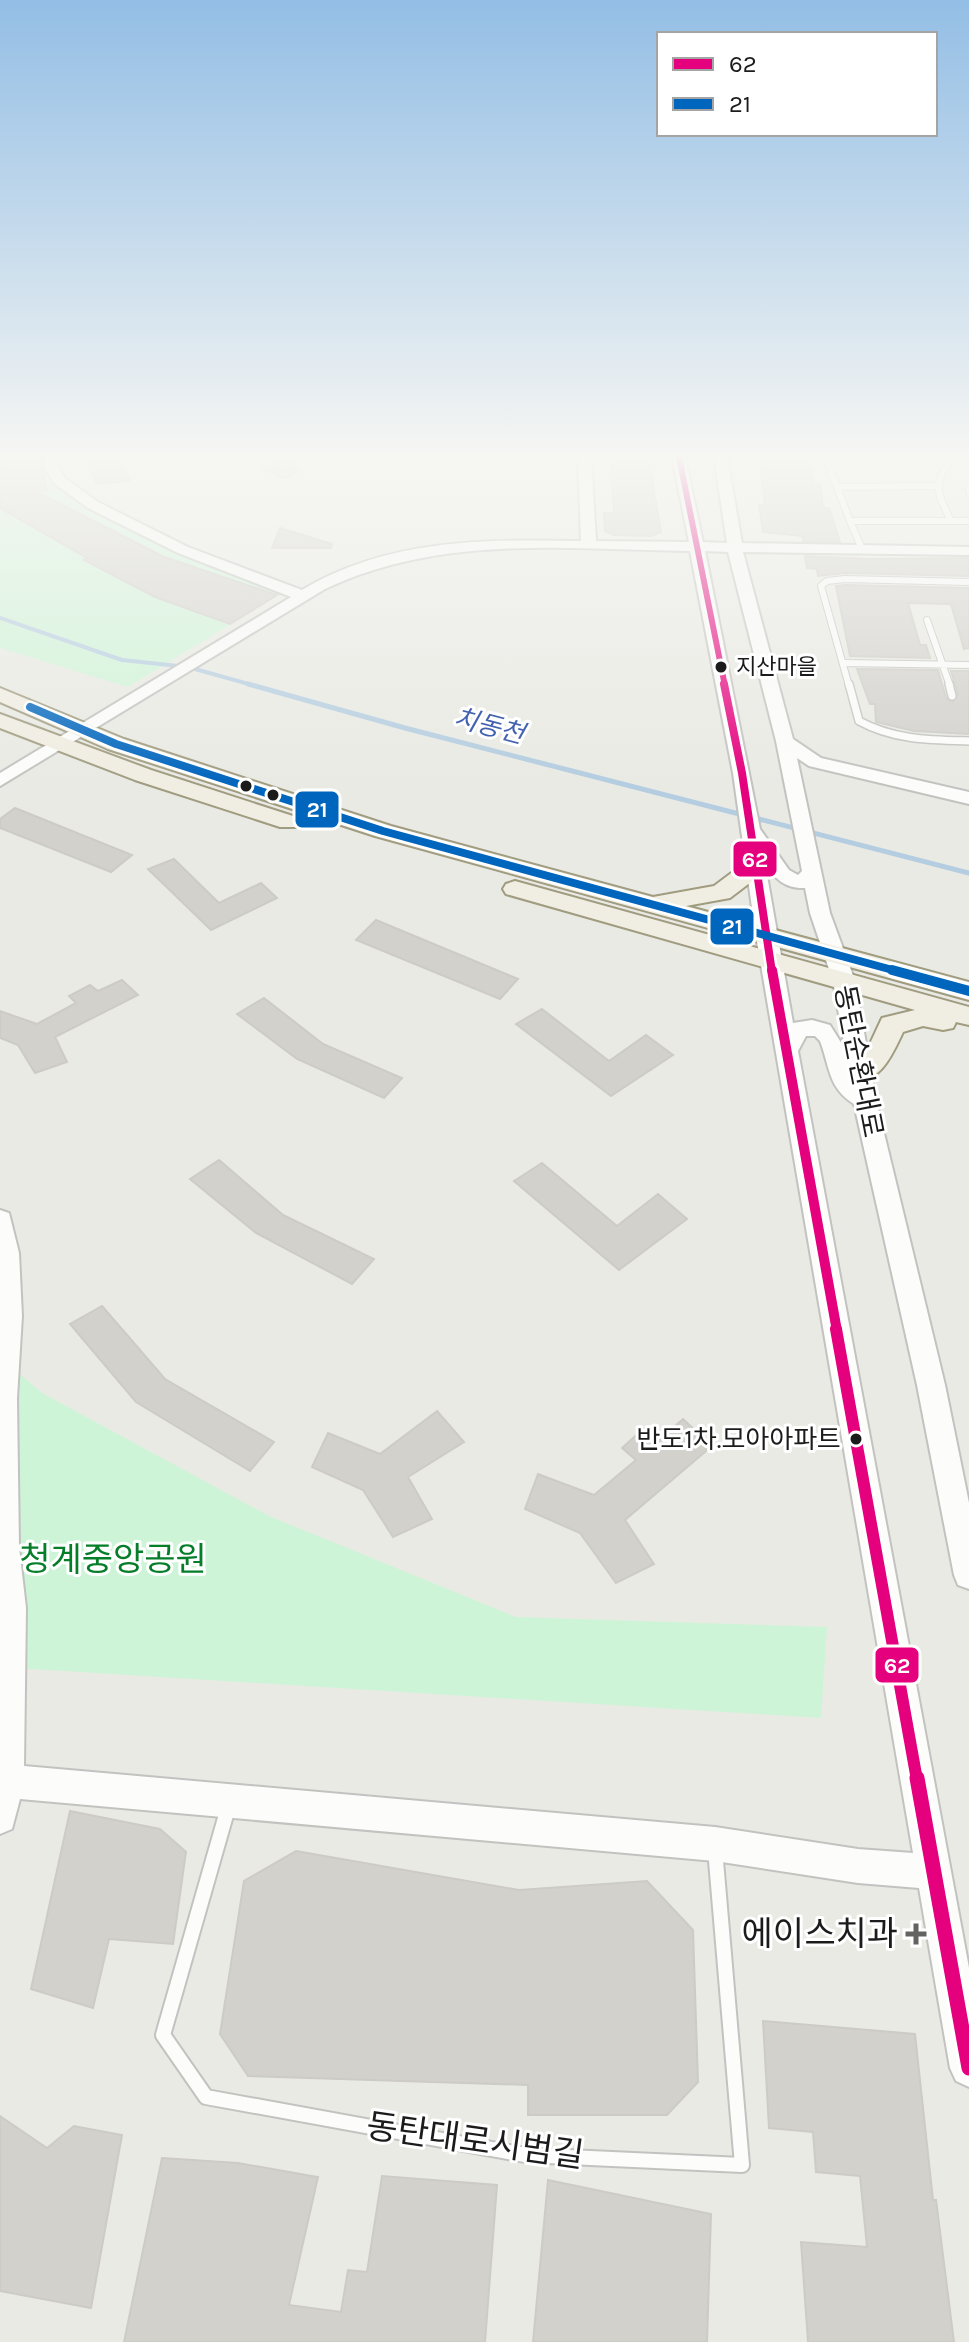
<svg xmlns="http://www.w3.org/2000/svg" width="969" height="2342" font-family="Karla,'Noto Sans KR',sans-serif">
	<style>
		.park { fill: #cef4d7 }
		.lines { fill: none; stroke-linecap: round; stroke-linejoin: round }
		.stream-far1 { stroke: #b4cde0; stroke-width: 4 }
		.stream { stroke: #b4cde0; stroke-width: 5 }
		.building { fill: #d2d1cc; stroke: #cdcbc5; stroke-width: 2 }
		.service-far2-casing { stroke: #c2c2c0; stroke-width: 8 }
		.service-far1-casing { stroke: #c2c2c0; stroke-width: 10 }
		.service-casing { stroke: #c2c2c0; stroke-width: 18 }
		.tertiary-casing { stroke: #c2c2c0; stroke-width: 4 }
		.primary-casing { stroke: #a09c80; stroke-width: 4 }
		.service-far2 { stroke: #fcfcfb; stroke-width: 6 }
		.service-far1 { stroke: #fcfcfb; stroke-width: 7 }
		.service { stroke: #fcfcfb; stroke-width: 14 }
		.tertiary { fill: #fcfcfb; fill-rule: evenodd }
		.primary { fill: #f0ede2; fill-rule: evenodd }
		.bus-1-far4-casing { stroke: #fff; stroke-width: 10 }
		.bus-1-far3-casing { stroke: #fff; stroke-width: 13 }
		.bus-1-far2-casing { stroke: #fff; stroke-width: 16 }
		.bus-1-far1-casing { stroke: #fff; stroke-width: 18 }
		.bus-1-casing { stroke: #fff; stroke-width: 21 }
		.bus-2-far1-casing { stroke: #fff; stroke-width: 13 }
		.bus-2-casing { stroke: #fff; stroke-width: 16 }
		.bus-1-far4 { stroke: #e5007d; stroke-width: 6 }
		.bus-1-far3 { stroke: #e5007d; stroke-width: 8 }
		.bus-1-far2 { stroke: #e5007d; stroke-width: 10 }
		.bus-1-far1 { stroke: #e5007d; stroke-width: 12 }
		.bus-1 { stroke: #e5007d; stroke-width: 15 }
		.bus-2-far1 { stroke: #0065bd; stroke-width: 8 }
		.bus-2 { stroke: #0065bd; stroke-width: 10 }
		.bus-dot { fill: #1b1b1b; stroke: #fff; stroke-width: 3 }
		.poi-dot { fill: #636361; stroke: #fff; stroke-width: 3 }
		.labels { text-anchor: middle; dominant-baseline: central; stroke-width: 6; stroke-linejoin: round; paint-order: stroke }
		.far-bus-label { font-size: 22px; fill: #1b1b1b; stroke: #fff; text-anchor: start }
		.far-water-label { font-size: 26px; font-style: italic; fill: #4362af; stroke: #fff }
		.bus-label { font-size: 26px; fill: #1b1b1b; stroke: #fff; text-anchor: end }
		.street-label { font-size: 28px; fill: #1b1b1b; stroke: #fff }
		.near-park-label { font-size: 34px; fill: #057d29; stroke: #fff }
		.near-poi-label { font-size: 34px; fill: #1b1b1b; stroke: #fff; text-anchor: end }
		.near-street-label { font-size: 34px; fill: #1b1b1b; stroke: #fff }
		.line-badge { stroke: #fff; stroke-width: 3 }
		.badge-label { font-size: 22px; text-anchor: middle; font-weight: bold; fill: #fff }
	</style>
	<rect width="100%" height="100%" fill="#eaeae4"/>
	<path class="park" d="M0 457H45L58 487 73 498 145 536 282 593 128 687 0 648Z
		M0 1357 42 1393 269 1516 516 1617 827 1627 821 1718 0 1667Z"/>
	<g class="lines">
		<path class="stream-far1" d="M0 618 122 660 188 667 256 686"/>
		<path class="stream" d="M248 684 405 728 969 873"/>
	</g>
	<path class="building" d="M0 457H41L47 490 35 491 164 557 277 595 230 624 155 597 84 560 87 558 0 508Z
		M84 457H117L130 481 97 484Z
		M610 457H648L661 532 652 536 614 535 605 531 604 513H614Z
		M759 457H808L814 484H820L823 508H829L840 542 803 541V536L763 532 759 505 765 506Z
		M289 458 298 472 284 478 261 468Z
		M280 528 332 544 331 548H272Z
		M805 556 870 559 969 558V576L845 573 818 576 817 569 807 568Z
		M845 585 969 588V648L964 649 951 604 908 603 920 645H926L930 658 850 656 836 586Z
		M857 669 938 670 946 698 953 702 958 695 951 671H969V734L914 731 876 722 875 704H870Z
		M15 808 132 855 111 872 0 828V819Z
		M174 859 219 903 261 883 277 898 211 930 148 869Z
		M376 920 518 979 500 999 356 940Z
		M122 980 138 995 55 1037 67 1062 35 1073 18 1045 0 1038V1011L37 1024 76 1003 69 996 90 985 98 991Z
		M264 998 323 1044 402 1078 384 1098 297 1059 237 1014Z
		M542 1009 609 1061 646 1035 673 1055 611 1096 516 1024Z
		M219 1160 283 1215 374 1259 352 1284 256 1233 190 1179Z
		M542 1163 617 1226 658 1194 687 1219 619 1270 514 1181Z
		M102 1306 165 1379 274 1442 250 1471 136 1402 70 1324Z
		M437 1411 464 1442 408 1477 432 1519 393 1537 363 1490 312 1467 328 1433 380 1454Z
		M683 1419 712 1446 625 1520 654 1564 616 1583 580 1533 525 1509 538 1474 594 1495 636 1460 622 1448 644 1428 659 1440Z
		M70 1811 160 1829 186 1852 173 1944 109 1939 93 2008 31 1989Z
		M296 1851 519 1890 647 1881 693 1930 698 2082 667 2115H528V2085L248 2076 220 2034 244 1881Z
		M763 2021 915 2034 933 2200H936L954 2342H808L801 2242 867 2247 860 2176 816 2172 813 2132 769 2128Z
		M0 2116 47 2148 74 2126 122 2135 91 2308 0 2291Z
		M162 2158 238 2163 318 2177 289 2305 341 2312 348 2270 367 2272 382 2176 497 2185 485 2342H124Z
		M548 2180 711 2214 707 2342H533Z"/>
	<g class="lines">
		<defs>
			<path id="service-far2" d="M969 458H826L850 521H969
				M837 487 936 486
				M969 488V492
				M850 521 862 549
				M951 521C937 492 931 483 954 457
				M927 620 950 686
				M845 663 969 665
				M849 686 821 586 827 581 845 579 969 582"/>
			<path id="service-far1" d="M849 684 859 721C894 740 930 740 969 741
				M949 684 952 696"/>
			<path id="service" d="M228 1808 163 2035 206 2097 525 2155 742 2165 715 1849"/>
			<path id="tertiary" d="M45 457H57L59 468 65 478 98 502 188 547 302 590C387 539 485 539 581 541L578 457H591L596 541 689 542 672 457H685L703 542 727 543 714 457H727L742 543 969 547V555L743 552 793 739 821 758 969 792V804L809 766 797 758 830 913 855 981 876 1100 945 1385 969 1503V1589L958 1585 954 1575 917 1385 854 1104C828 1088 830 1067 820 1041L815 1036H806L798 1051 969 1968V2087L956 2081 950 2068 919 1888 858 1883 715 1861 20 1799 12 1829 0 1834V1210L9 1213 19 1253 22 1316 17 1398 19 1547 26 1608 24 1766 715 1827 858 1849 913 1853 756 936 733 773 690 551C567 549 440 534 325 589L0 786V773L291 597 178 553 88 508 55 484 45 468ZM705 551 728 552 776 741 802 871 798 875 789 870 760 829ZM765 864C775 879 786 889 805 888L810 913 833 981 845 1049 830 1025 812 1020 793 1023Z"/>
			<path id="primary" d="M0 688 124 739 391 826 653 897 714 886 746 862H764L767 867 764 872 730 898 686 906 969 982V1000L375 836 108 749 0 702Z
				M0 714 151 770 296 817 300 822 296 827H280L135 780 0 728Z
				M515 881 969 1007V1025L956 1022 953 1028 943 1030 923 1026 903 1032C893 1053 879 1087 851 1079L847 1072 868 1048 882 1018 915 1010 506 894 503 889 506 884Z"/>
		</defs>
		<use href="#service-far2" class="service-far2-casing"/>
		<use href="#service-far1" class="service-far1-casing"/>
		<use href="#service" class="service-casing"/>
		<use href="#tertiary" class="tertiary-casing"/>
		<use href="#primary" class="primary-casing"/>
		<use href="#service-far2" class="service-far2"/>
		<use href="#service-far1" class="service-far1"/>
		<use href="#service" class="service"/>
		<use href="#tertiary" class="tertiary"/>
		<use href="#primary" class="primary"/>
		<defs>
			<path id="bus-1-far4" d="M679 457 725 686"/>
			<path id="bus-1-far3" d="M724 684 742 773 772 972"/>
			<path id="bus-1-far2" d="M772 970 837 1331"/>
			<path id="bus-1-far1" d="M836 1329 917 1780"/>
			<path id="bus-1" d="M917 1778 969 2068"/>
			<path id="bus-2-far1" d="M30 707 116 744 383 831 900 972"/>
			<path id="bus-2" d="M892 970 969 991"/>
		</defs>
		<use href="#bus-1-far4" class="bus-1-far4-casing"/>
		<use href="#bus-1-far3" class="bus-1-far3-casing"/>
		<use href="#bus-1-far2" class="bus-1-far2-casing"/>
		<use href="#bus-1-far1" class="bus-1-far1-casing"/>
		<use href="#bus-1" class="bus-1-casing"/>
		<use href="#bus-2-far1" class="bus-2-far1-casing"/>
		<use href="#bus-2" class="bus-2-casing"/>
		<use href="#bus-1-far4" class="bus-1-far4"/>
		<use href="#bus-1-far3" class="bus-1-far3"/>
		<use href="#bus-1-far2" class="bus-1-far2"/>
		<use href="#bus-1-far1" class="bus-1-far1"/>
		<use href="#bus-1" class="bus-1"/>
		<use href="#bus-2-far1" class="bus-2-far1"/>
		<use href="#bus-2" class="bus-2"/>
	</g>
	<linearGradient id="sky" x2="0" y2="1"><stop stop-color="#93bee5"/><stop offset="0.58" stop-color="#f6f6f3"/><stop offset="1" stop-color="#f6f6f3" stop-opacity="0"/></linearGradient>
	<rect width="969" height="785" fill="url(#sky)"/>
	<g class="bus-dot">
		<circle cx="721" cy="667" r="7"/>
		<circle cx="246" cy="786" r="7"/>
		<circle cx="273" cy="795" r="7"/>
		<circle cx="856" cy="1439" r="7"/>
	</g>
	<path class="poi-dot" d="M912 1922h8v8h8v8h-8v8h-8v-8h-8v-8h8z"/>
	<g class="labels">
		<g class="far-bus-label">
			<text x="736" y="667">지산마을</text>
		</g>
		<g class="far-water-label">
			<text transform="translate(489 726) rotate(15)">치동천</text>
		</g>
		<g class="bus-label">
			<text x="841" y="1439">반도1차.모아아파트</text>
		</g>
		<g class="street-label">
			<text transform="translate(859 1061) rotate(79)">동탄순환대로</text>
		</g>
		<g class="near-park-label">
			<text x="113" y="1560">청계중앙공원</text>
		</g>
		<g class="near-poi-label">
			<text x="898" y="1934">에이스치과</text>
		</g>
		<g class="near-street-label">
			<text transform="translate(475 2141) rotate(8)">동탄대로시범길</text>
		</g>
	</g>
	<g class="line-badge">
		<rect x="294" y="790" width="46" height="39" rx="8" fill="#0065bd"/>
		<rect x="732" y="840" width="46" height="38" rx="8" fill="#e5007d"/>
		<rect x="709" y="907" width="46" height="39" rx="8" fill="#0065bd"/>
		<rect x="874" y="1646" width="46" height="38" rx="8" fill="#e5007d"/>
	</g>
	<g class="badge-label">
		<text x="317" y="817">21</text>
		<text x="755" y="867">62</text>
		<text x="732" y="934">21</text>
		<text x="897" y="1673">62</text>
	</g>
	<rect x="657" y="32" width="280" height="104" fill="#ffffff" stroke="#a4a4a4" stroke-width="2"/>
	<rect x="673" y="58" width="40" height="12" fill="#e5007d" stroke="#a4a4a4" stroke-width="2"/>
	<text x="729" y="72" font-size="24" fill="#1b1b1b">62</text>
	<rect x="673" y="98" width="40" height="12" fill="#0065bd" stroke="#a4a4a4" stroke-width="2"/>
	<text x="729" y="112" font-size="24" fill="#1b1b1b">21</text>
</svg>
